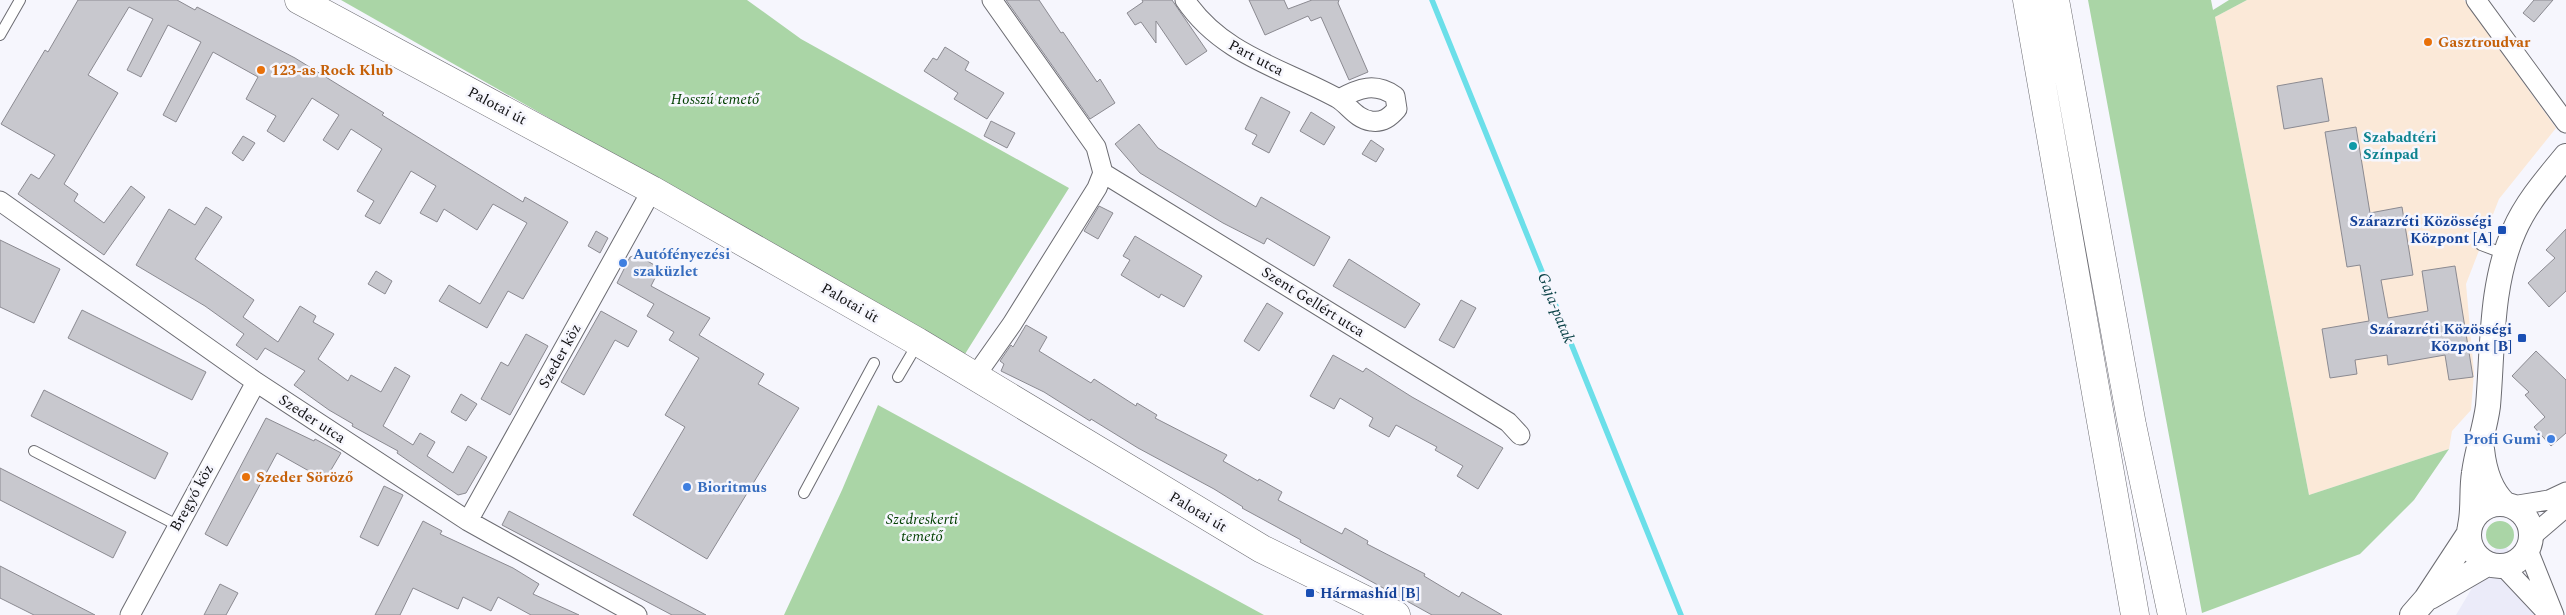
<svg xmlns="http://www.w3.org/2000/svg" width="2566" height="615" font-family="Spectral,serif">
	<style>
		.built { fill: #ebebf9 }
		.education { fill: #fbe9d8 }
		.green { fill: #aad5a6 }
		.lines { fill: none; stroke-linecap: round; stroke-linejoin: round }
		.stream { stroke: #6bdfe9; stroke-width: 5.5 }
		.building { fill: #c8c8ce; stroke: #8b8a91 }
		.service-casing { stroke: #6c6c72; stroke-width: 12 }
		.minor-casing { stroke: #6c6c72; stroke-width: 21 }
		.tertiary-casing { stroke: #6c6c72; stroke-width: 26 }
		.secondary-casing { stroke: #6c6c72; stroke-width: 29 }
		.primary-casing { stroke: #6c6c72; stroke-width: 29 }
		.service { stroke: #fff; stroke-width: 10 }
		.minor { stroke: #fff; stroke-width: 19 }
		.tertiary { stroke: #fff; stroke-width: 24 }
		.secondary { stroke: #fff; stroke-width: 28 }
		.primary { stroke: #fff; stroke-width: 28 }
		.food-dot { fill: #e8710a; stroke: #f6f6fd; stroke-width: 2 }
		.culture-dot { fill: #0f9aa8; stroke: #f6f6fd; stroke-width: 2 }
		.transit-dot { fill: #1a4fb4; stroke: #f6f6fd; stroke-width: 2 }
		.shop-dot { fill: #3f7fe0; stroke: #f6f6fd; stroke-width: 2 }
		.labels { text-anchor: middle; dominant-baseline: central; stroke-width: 5; stroke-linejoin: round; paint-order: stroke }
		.food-label { font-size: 15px; font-weight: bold; fill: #c56008; stroke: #f6f6fd; text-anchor: start }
		.street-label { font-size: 15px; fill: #111113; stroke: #f6f6fd }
		.park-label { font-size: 15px; font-style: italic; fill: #044203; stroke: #f6f6fd }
		.culture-label { font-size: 15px; font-weight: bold; fill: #0d838f; stroke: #f6f6fd; text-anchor: start }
		.transit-label { font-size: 15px; font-weight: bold; fill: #164399; stroke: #f6f6fd; text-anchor: end }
		.shop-label { font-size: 15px; font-weight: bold; fill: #366cbe; stroke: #f6f6fd; text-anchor: start }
		.water-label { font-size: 16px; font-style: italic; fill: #094146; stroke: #f6f6fd }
	</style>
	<rect width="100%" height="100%" fill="#f6f6fd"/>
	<path class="built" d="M2501 539 2551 615H2456Z"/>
	<path class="education" d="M2247 0H2464L2556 128 2499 199 2466 284 2474 373 2471 410 2452 431 2449 449 2309 495 2215 17Z"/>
	<path class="green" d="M341 0H747L801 39 1069 188 965 354Z
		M2088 0H2211L2213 10 2229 0H2247L2215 17 2309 495 2449 449 2414 500 2360 554 2202 613Z
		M878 405 1264 615H784L842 490Z
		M2486 535a14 14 0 1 1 28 0a14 14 0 1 1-28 0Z"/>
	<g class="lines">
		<path class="stream" d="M1432 0 1681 615"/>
	</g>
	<path class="building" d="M78 0H177L195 10 197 7 295 58 384 113 382 115 523 202 525 197 568 222 523 299 508 291 487 328 439 301 449 285 480 304 527 223 493 204 477 230 444 209 437 222 420 213 436 186 411 171 380 224 365 216 374 201 357 191 382 149 351 129 338 150 323 140 339 115 312 98 284 142 267 131 276 116 246 99 258 77 213 52 176 122 163 115 201 42 168 25 141 77 127 70 153 19 129 7 88 75 118 93 64 184 78 194 74 201 104 223 131 186 145 197 104 255 18 194 31 174 39 179 55 155 1 124 45 50 48 52Z
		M1006 0H1039L1061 33 1063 32 1097 82 1100 79 1115 103 1090 119Z
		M1142 0H1172L1207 51 1186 65 1156 21V43L1141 22 1135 25 1127 13 1143 2Z
		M1249 0H1284L1288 9 1312 0H1339L1338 3 1368 72 1349 80 1321 17 1311 21 1308 16 1265 35Z
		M2534 0H2553L2534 22 2523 13Z
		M945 47 969 62 965 70 1004 93 987 119 954 99 958 93 924 71 933 58 937 60Z
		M2322 78 2329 121 2284 129 2277 86Z
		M1261 97 1290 112 1269 153 1252 144 1257 135 1245 129Z
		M1311 112 1335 127 1324 145 1300 131Z
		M991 121 1015 133 1007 148 984 136Z
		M1139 124 1158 148 1256 207 1261 197 1330 237 1314 266 1267 238 1264 244 1223 223 1140 173 1115 144Z
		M2356 127 2370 213 2402 207 2413 275 2381 280 2388 318 2428 311 2422 271 2455 266 2473 377 2449 380 2445 355 2388 365 2387 355 2355 360 2357 374 2330 378 2322 329 2369 321 2360 265 2347 267 2325 132Z
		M243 136 255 143 243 161 232 153Z
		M1371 140 1384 149 1376 162 1362 154Z
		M1099 206 1113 213 1098 239 1084 231Z
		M206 207 222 217 195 259 254 300 243 317 278 342 300 306 316 316 313 322 334 334 318 359 348 381 351 375 381 392 395 367 410 376 383 426 413 445 420 433 435 442 427 456 453 473 468 446 487 457 466 493 458 495 397 453 398 451 352 426 353 424 329 410 294 385 305 371 265 348 257 360 236 345 244 334 205 306 136 265 169 209 195 225Z
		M2566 229V291L2549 307 2528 283 2555 258 2546 250Z
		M596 231 608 238 600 253 588 246Z
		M1135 236 1202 276 1184 307 1161 294 1159 298 1121 275 1130 260 1123 256Z
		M0 240 60 269 34 323 0 307Z
		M637 255 656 266 651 276 655 278 651 286 710 318 699 335 764 374 758 384 799 408 707 559 633 515 685 427 665 415 699 358 669 340 674 332 647 316 654 304 617 283 630 257Z
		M1349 259 1420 304 1405 328 1333 286Z
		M376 271 392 281 385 294 368 284Z
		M1461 300 1476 308 1454 348 1439 340Z
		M1267 303 1283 313 1259 351 1244 341Z
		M82 310 206 372 192 400 68 338Z
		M601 311 637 331 628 347 615 340 584 395 561 382Z
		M1026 325 1047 337 1039 351 1091 383 1094 379 1136 406 1137 403 1157 415 1155 418 1227 455 1223 461 1258 481 1259 479 1282 492 1278 500 1342 534 1345 528 1368 541 1367 544 1425 574 1424 576 1459 597 1462 592 1502 615H1432L1300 542 1301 540 1242 508 1243 507 1214 489 1138 448 1091 419 1090 421 1044 392 1001 371 1004 364 1000 361 1011 345 1013 347Z
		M526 334 548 346 510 415 481 399 501 362 508 366Z
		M2536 351 2566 380V433L2551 446 2534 427 2545 417 2525 395 2529 392 2512 376Z
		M1333 355 1363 372 1366 368 1412 397 1503 448 1478 489 1457 476 1463 466 1435 450 1437 447 1396 425 1389 437 1369 426 1373 418 1340 398 1334 409 1310 396Z
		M44 390 168 453 155 479 31 416Z
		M461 394 477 404 466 421 451 412Z
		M266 418 314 441 315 439 341 453 325 480 277 453 227 546 205 534Z
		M0 468 126 532 113 558 0 500Z
		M384 486 403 495 378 546 360 537Z
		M509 511 706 615H672L502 525Z
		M423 521 442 531 440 534 513 568 539 584 533 594 579 615H531L498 597 491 611 463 597 458 609 413 588 400 615H375Z
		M0 566 95 615H34L0 598Z
		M220 584 238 593 226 615H204Z"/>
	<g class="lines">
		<defs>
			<path id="service" d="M0 35 20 0
				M2481 245 2505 254
				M898 377 918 343
				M34 451 177 525
				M804 493 874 363"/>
			<path id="minor" d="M1185 0C1222 55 1282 68 1337 98 1349 105 1356 119 1371 121 1383 123 1390 117 1397 109L1395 96C1375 82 1359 88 1339 99
				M2476 0 2566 123
				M1103 173 1508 422 1520 435
				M0 201 256 382 468 521 637 615
				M976 375 1012 324 1097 188 1103 173 1096 147 992 0
				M2512 506 2549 500 2566 492
				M468 521 652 190
				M2531 537 2566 507
				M2528 550 2554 615
				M2503 566 2549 615
				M130 615 256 382"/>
			<path id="tertiary" d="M2482 449C2484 468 2490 490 2505 504
				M2469 535a31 31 0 1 1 62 0a31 31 0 1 1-62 0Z
				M2470 526C2474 508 2471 491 2474 473 2477 450 2485 429 2488 406 2493 348 2490 285 2514 231 2526 203 2547 179 2566 156
				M2430 597 2487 564
				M2412 615 2426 599 2468 535"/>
			<path id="secondary" d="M299 0 652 190 918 342 1262 549 1396 615"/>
			<path id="primary" d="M2027 0 2135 615
				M2055 0 2132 425 2172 615"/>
		</defs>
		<use href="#service" class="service-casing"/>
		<use href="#minor" class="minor-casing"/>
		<use href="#tertiary" class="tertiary-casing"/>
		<use href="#secondary" class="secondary-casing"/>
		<use href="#primary" class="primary-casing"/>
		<use href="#service" class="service"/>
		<use href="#minor" class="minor"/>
		<use href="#tertiary" class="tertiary"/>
		<use href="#secondary" class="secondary"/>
		<use href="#primary" class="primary"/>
	</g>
	<g class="food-dot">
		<circle cx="2428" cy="42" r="5"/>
		<circle cx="261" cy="70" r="5"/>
		<circle cx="246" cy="477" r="5"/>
	</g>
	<circle class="culture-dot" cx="2353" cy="146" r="5"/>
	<g class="transit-dot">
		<rect x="2497" y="225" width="10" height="10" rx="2.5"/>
		<rect x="2517" y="333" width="10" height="10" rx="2.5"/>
		<rect x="1305" y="588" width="10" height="10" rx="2.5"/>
	</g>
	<g class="shop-dot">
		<circle cx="623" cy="263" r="5"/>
		<circle cx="2551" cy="439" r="5"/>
		<circle cx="687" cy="487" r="5"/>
	</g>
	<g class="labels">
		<g class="food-label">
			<text x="2438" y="42">Gasztroudvar</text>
			<text x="271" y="70">123-as Rock Klub</text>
			<text x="256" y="477">Szeder Söröző</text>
		</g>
		<g class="street-label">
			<text transform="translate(1256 58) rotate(28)">Part utca</text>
			<text transform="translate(497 106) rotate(28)">Palotai út</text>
			<text transform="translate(1313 302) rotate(32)">Szent Gellért utca</text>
			<text transform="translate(850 303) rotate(30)">Palotai út</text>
			<text transform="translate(560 356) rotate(-61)">Szeder köz</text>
			<text transform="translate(312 419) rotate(33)">Szeder utca</text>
			<text transform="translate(192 498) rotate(-61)">Bregyó köz</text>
			<text transform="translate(1198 512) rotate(31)">Palotai út</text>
		</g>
		<g class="park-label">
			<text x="715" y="99">Hosszú temető</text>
			<text x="922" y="519">Szedreskerti<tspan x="922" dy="17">temető</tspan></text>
		</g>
		<g class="culture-label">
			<text x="2363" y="137">Szabadtéri<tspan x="2363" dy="17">Színpad</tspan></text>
		</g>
		<g class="transit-label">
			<text x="2492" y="221">Szárazréti Közösségi<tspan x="2492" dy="17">Központ [A]</tspan></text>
			<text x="2512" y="329">Szárazréti Közösségi<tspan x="2512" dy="17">Központ [B]</tspan></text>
			<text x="1320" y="593" text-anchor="start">Hármashíd [B]</text>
		</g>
		<g class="shop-label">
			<text x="633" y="254">Autófényezési<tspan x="633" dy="17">szaküzlet</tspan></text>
			<text x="2541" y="439" text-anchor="end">Profi Gumi</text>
			<text x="697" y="487">Bioritmus</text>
		</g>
		<g class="water-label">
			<text transform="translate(1556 308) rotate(68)">Gaja-patak</text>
		</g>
	</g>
</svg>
